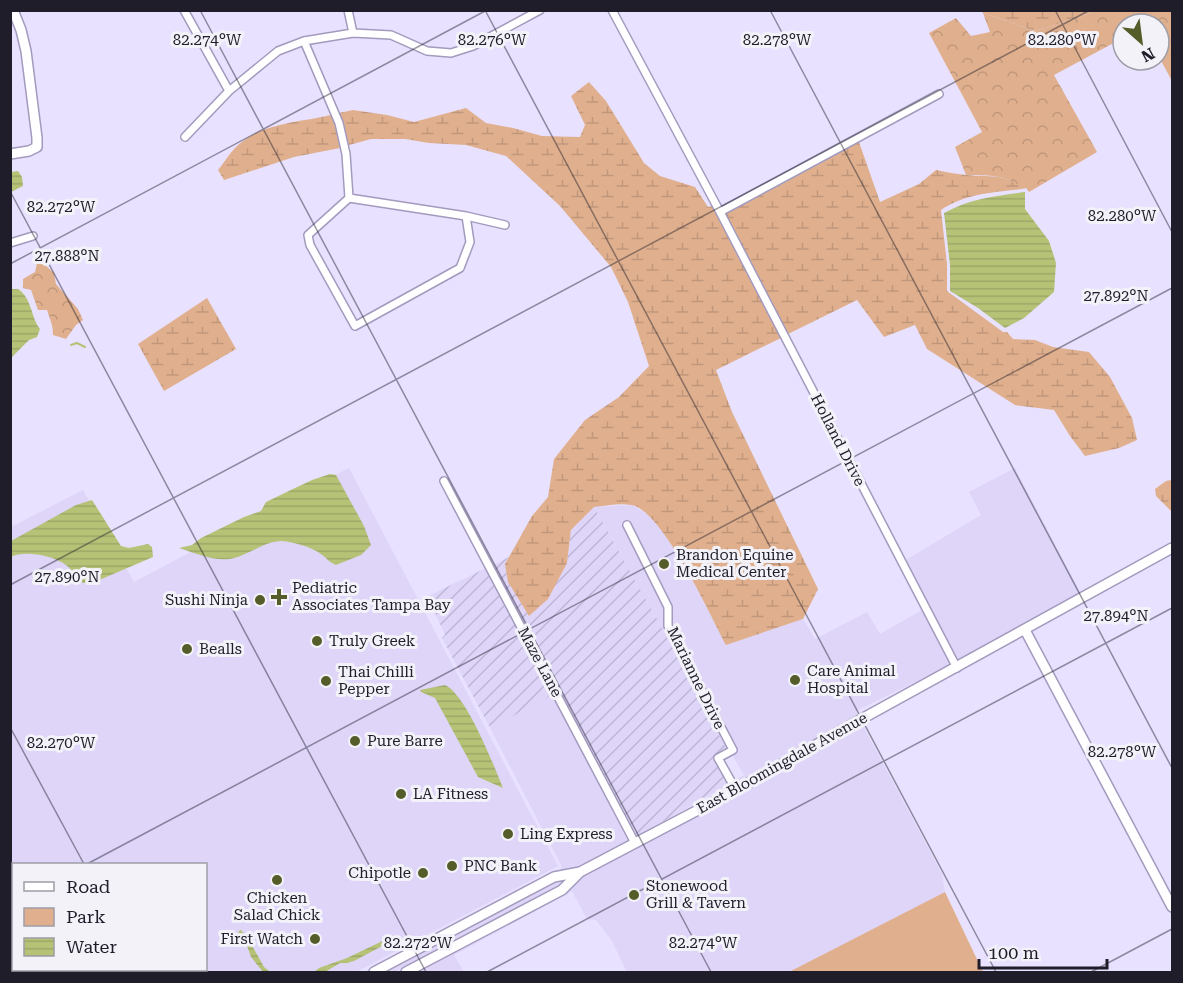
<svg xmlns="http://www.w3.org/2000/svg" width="1183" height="983" font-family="'Roboto Serif',serif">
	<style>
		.built { fill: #ded5f9 }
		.industrial { fill: url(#industrial-furrows) }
		.green { fill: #e0b08e }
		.forest { fill: url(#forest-crowns) }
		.wetland { fill: url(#wetland-marsh) }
		.water { fill: url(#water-rules) }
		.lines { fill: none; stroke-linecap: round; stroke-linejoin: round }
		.stream { stroke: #b6c377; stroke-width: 2 }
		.street-casing { stroke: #a39abe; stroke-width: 10 }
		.secondary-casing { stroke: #a39abe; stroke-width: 12 }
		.street { stroke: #fff; stroke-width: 7 }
		.secondary { stroke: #fff; stroke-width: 9 }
		.ticks { fill: none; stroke: #201d2a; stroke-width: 1.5; stroke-opacity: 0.45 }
		.poi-dot { fill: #545c2a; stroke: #f3f2f9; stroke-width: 2 }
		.labels { text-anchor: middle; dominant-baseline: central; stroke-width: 6; stroke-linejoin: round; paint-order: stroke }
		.street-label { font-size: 15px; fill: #201d2a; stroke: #f3f2f9 }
		.poi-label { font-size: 15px; fill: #201d2a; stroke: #f3f2f9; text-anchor: start }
		.ticks-label { font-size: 15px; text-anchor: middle; fill: #201d2a; stroke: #f3f2f9; stroke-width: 6; stroke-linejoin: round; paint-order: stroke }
	</style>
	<defs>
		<pattern id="industrial-furrows" width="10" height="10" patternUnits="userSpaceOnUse" patternTransform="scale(1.5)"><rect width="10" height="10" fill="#ded5f9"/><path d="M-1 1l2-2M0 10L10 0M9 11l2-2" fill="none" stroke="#beb6d6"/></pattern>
		<pattern id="forest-crowns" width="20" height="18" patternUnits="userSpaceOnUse" patternTransform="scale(1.5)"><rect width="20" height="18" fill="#e0b08e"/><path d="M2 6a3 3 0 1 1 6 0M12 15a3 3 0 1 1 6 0" fill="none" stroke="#c0977b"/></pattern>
		<pattern id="wetland-marsh" width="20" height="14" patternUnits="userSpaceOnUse" patternTransform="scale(1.5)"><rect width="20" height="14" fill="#e0b08e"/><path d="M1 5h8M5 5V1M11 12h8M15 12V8" fill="none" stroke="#c0977b"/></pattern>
		<pattern id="water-rules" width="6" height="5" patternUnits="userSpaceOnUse" patternTransform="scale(1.5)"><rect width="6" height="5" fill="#b6c377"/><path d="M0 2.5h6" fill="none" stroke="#9ca767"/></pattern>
	</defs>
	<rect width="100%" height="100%" fill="#e8e1ff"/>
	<path class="built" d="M349 468 558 866 356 972H59L57 970H206V864H14L13 885 11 879V527L83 490 134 582Z
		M1015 468 1081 594 958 661 906 560 981 515 969 492Z
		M633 505 656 521 681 559 726 645 803 619 815 639 867 612 880 634 922 610 950 665 856 711 858 715 737 783 735 780 744 775 733 756 736 748 673 625 672 605 629 519 621 523 664 608V628L691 680 594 507Z
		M556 692 637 836 619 805 612 810 629 841 578 868 557 872 561 869V865L489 726 500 723Z
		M862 724 942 874 945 892 789 972H627L612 941 596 920 587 919 572 891 454 955 464 972H417L564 895 585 875 734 796Z
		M565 880 559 886 395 972H384L556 882Z"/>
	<path class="industrial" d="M594 507 691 680 726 748 716 754 714 760 728 785 637 836 557 692 500 723 489 726 442 638 445 635 435 613 422 599 509 557 505 564 567 563 571 530Z"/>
	<path class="green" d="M945 892 983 972H789Z"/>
	<path class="forest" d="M1095 11H1172V81L1159 57V24H1123V38L1054 75 1097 152 1029 192 1026 188 1022 189C1009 174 984 175 966 175L955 147 982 132 929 33 956 18 971 36 990 32 983 13 1035 31 1078 18Z
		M37 263 45 265 54 273 56 284 78 309 83 320 76 325 66 339 53 335C53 324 50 320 47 310H38L31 290 23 288V279L35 272Z"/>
	<path class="wetland" d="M982 11H1095L1078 18 1035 31 983 13Z
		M589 82 606 101 644 163 660 176 695 187 708 207 712 206 781 338 716 370 732 412 818 589 803 619 726 645C711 617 662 509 631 505 620 503 606 506 594 507L571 530 567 563 548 599 529 616 508 582 505 564 532 516 548 497 554 459 585 420 619 397 649 366 628 302 611 267 560 206 506 156 466 145 429 143 405 139H371L349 145 343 123 339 113 353 110 387 115 414 122 466 108 486 123 513 128 542 136 580 137 585 125 571 96Z
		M331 115 335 125 340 148 294 157 224 180 218 170C224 163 229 154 235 148 261 122 298 123 331 115Z
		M859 142 880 202 919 184 936 170C946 172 956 174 966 175 984 177 1009 173 1022 189 994 192 964 194 941 210L947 264V291L1003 332H1007L1013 339 1035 340 1053 347 1089 352 1110 377 1132 418 1137 440 1119 448 1085 456 1070 436 1054 410 1015 405 927 349 915 325 884 337 857 300 788 334 726 214Z
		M207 298 236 349 164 391 138 344Z
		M1172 480V512L1156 496 1155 489 1166 481Z"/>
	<path class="water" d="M18 171 22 177 23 186 11 192V172Z
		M1025 192V209L1049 241 1056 263 1054 292 1024 318 1005 328 978 308 950 291V265L944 213C971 198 996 196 1025 192Z
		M11 289H18C32 298 31 318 40 329L37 337 29 340 12 357H10Z
		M330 474 336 475 364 526 371 545 361 555 336 565C327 561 328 559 321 554 312 547 293 542 282 541 263 541 247 557 229 559 213 561 195 553 179 548L192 545 201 538 244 517 261 511 266 502 293 489 312 480Z
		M92 500 121 546 129 548 148 544 152 547 153 557 90 584 79 582C75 574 70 567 63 563 51 555 23 550 11 557V541L76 505Z
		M445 685C466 694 494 766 503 788L478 777 435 698 421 692 420 690Z
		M240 930H241L242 932 245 933 264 967 269 971 263 972 251 957 245 940 238 933Z
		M395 935V937L384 945 354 961 347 963H340L325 972H314L319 968 347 958Z"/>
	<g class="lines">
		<path class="stream" d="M71 345 77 343 85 347"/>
		<defs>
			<path id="street" d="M184 10 229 91
				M348 10 353 33
				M612 10 720 212 957 668
				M304 41 339 123 346 154 349 198
				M185 137 229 91 278 51 304 41 353 33 391 35 427 51 451 53 473 46 540 10
				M720 212 939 94
				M466 216 470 242 460 268 355 326 310 245 308 235 349 198 466 216 505 225
				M10 243 33 236
				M444 481 635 843
				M627 525 668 607V626L733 750 718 758 736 790"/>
			<path id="secondary" d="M10 154 29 151 37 147V138L26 51 21 30 13 10
				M1025 630 1172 907
				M10 898 14 904
				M10 942 14 948
				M25 970 26 972
				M45 970 47 972
				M374 972 554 877 580 872 736 790 867 716 1172 548
				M406 972 562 890 580 872"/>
		</defs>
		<use href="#street" class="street-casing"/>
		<use href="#secondary" class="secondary-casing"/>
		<use href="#street" class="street"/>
		<use href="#secondary" class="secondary"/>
	</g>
	<path class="ticks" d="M200 10 711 972M485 10 996 972M770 10 1172 768M1055 10 1172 232M10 191 426 972M10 264 487 10M10 585 1090 10M10 727 84 864M87 864 1172 288M10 905 14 904M140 970 141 972M487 972 1172 608M1091 972 1172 929"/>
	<g class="poi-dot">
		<circle cx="664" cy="564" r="6"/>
		<path d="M276 588h6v6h6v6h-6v6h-6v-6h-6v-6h6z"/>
		<circle cx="260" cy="600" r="6"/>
		<circle cx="317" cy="641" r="6"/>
		<circle cx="187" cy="649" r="6"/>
		<circle cx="795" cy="680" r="6"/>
		<circle cx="326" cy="681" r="6"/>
		<circle cx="355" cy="741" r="6"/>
		<circle cx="401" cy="794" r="6"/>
		<circle cx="508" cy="834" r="6"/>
		<circle cx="452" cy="866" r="6"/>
		<circle cx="423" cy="873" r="6"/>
		<circle cx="277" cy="880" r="6"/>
		<circle cx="634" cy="895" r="6"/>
		<circle cx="315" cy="939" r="6"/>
	</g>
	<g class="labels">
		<g class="street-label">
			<text transform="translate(838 440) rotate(63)">Holland Drive</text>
			<text transform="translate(540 662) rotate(62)">Maze Lane</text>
			<text transform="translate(696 678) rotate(64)">Marianne Drive</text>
			<text transform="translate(782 763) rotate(-29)">East Bloomingdale Avenue</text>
		</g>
		<g class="poi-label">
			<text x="676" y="555">Brandon Equine<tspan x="676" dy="17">Medical Center</tspan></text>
			<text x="292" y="588">Pediatric<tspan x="292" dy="17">Associates Tampa Bay</tspan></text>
			<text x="248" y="600" text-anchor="end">Sushi Ninja</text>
			<text x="329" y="641">Truly Greek</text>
			<text x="199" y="649">Bealls</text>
			<text x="807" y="671">Care Animal<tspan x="807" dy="17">Hospital</tspan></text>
			<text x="338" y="672">Thai Chilli<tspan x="338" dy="17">Pepper</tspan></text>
			<text x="367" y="741">Pure Barre</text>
			<text x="413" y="794">LA Fitness</text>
			<text x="520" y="834">Ling Express</text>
			<text x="464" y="866">PNC Bank</text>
			<text x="411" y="873" text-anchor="end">Chipotle</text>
			<text x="646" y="886">Stonewood<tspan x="646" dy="17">Grill &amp; Tavern</tspan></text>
			<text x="277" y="898" text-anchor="middle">Chicken<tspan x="277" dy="17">Salad Chick</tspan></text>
			<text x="303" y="939" text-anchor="end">First Watch</text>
		</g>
	</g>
	<g class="ticks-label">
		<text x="207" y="45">82.274°W</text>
		<text x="492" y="45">82.276°W</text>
		<text x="777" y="45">82.278°W</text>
		<text x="1062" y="45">82.280°W</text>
		<text x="61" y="212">82.272°W</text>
		<text x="1122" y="221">82.280°W</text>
		<text x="67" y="261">27.888°N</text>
		<text x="1116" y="301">27.892°N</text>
		<text x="67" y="582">27.890°N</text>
		<text x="1116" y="621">27.894°N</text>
		<text x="61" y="748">82.270°W</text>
		<text x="1122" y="757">82.278°W</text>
		<text x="418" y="948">82.272°W</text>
		<text x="703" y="948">82.274°W</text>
	</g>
	<rect width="1183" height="983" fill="none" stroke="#201d2a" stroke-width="24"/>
	<rect x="12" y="863" width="195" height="108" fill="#f3f2f9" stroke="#9f9da6" stroke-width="1.5"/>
	<rect x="24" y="882" width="30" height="9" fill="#ffffff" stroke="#9f9da6" stroke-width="1.5"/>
	<text x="66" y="893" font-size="18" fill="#201d2a">Road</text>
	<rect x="24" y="908" width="30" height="18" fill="#e0b08e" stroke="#9f9da6" stroke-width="1.5"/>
	<text x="66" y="923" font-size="18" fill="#201d2a">Park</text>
	<rect x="24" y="938" width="30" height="18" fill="url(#water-rules)" stroke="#9f9da6" stroke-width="1.5"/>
	<text x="66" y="953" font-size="18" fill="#201d2a">Water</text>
	<g transform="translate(1141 42) rotate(152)"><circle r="28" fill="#f3f2f9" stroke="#9f9da6" stroke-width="1.5"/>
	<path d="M0-4.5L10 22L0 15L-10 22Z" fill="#545c2a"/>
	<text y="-9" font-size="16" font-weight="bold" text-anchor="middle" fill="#201d2a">N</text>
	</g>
	<path d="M979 959v9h128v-9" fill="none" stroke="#201d2a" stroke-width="3"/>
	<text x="988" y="959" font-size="18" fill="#201d2a" stroke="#f3f2f9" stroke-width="4.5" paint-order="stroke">100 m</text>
</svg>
